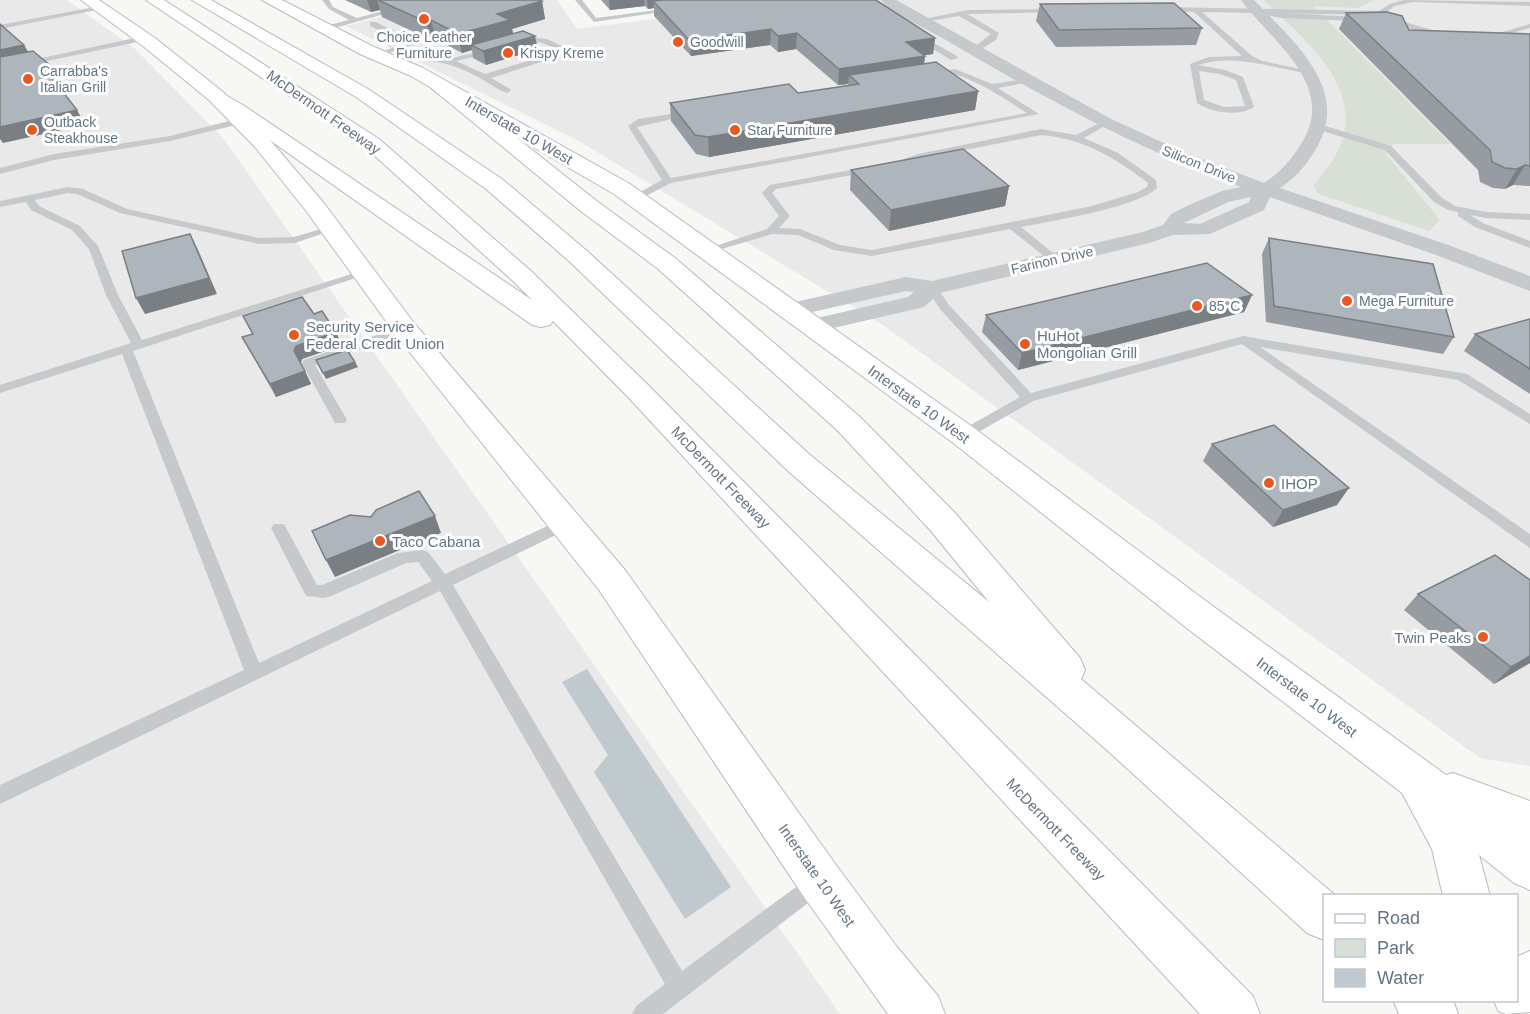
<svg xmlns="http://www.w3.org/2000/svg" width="1530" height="1014" font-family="Arial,sans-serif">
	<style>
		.built { fill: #e8e9e8 }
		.green { fill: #d8dfd5 }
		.water { fill: #bfc9ce }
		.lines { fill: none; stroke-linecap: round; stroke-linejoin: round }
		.secondary-casing { stroke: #b7bcc1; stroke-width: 2 }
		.motorway-casing { stroke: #b7bbbe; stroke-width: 2 }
		.service { fill: #c5c9cc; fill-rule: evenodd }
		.minor { fill: #c5c9cc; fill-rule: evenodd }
		.secondary { fill: #fff; fill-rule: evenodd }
		.motorway { fill: #fff; fill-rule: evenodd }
		.wall { fill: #969ca2 }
		.shaded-wall { fill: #7a7f84 }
		.building { fill: #aeb5bc; stroke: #7a7f84; stroke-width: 1.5 }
		.poi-dot { fill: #ea5821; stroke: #fff; stroke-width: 2 }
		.labels { text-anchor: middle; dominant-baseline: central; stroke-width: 6; stroke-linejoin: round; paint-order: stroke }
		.far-poi-label { font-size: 14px; fill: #657687; stroke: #fff; text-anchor: start }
		.far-street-label { font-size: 14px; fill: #657687; stroke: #fff }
		.street-label { font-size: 15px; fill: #657687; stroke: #fff }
		.poi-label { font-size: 15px; fill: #657687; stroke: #fff; text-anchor: start }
	</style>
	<rect width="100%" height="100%" fill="#f7f7f4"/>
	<path class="built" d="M0 0H67L134 48 223 138 840 1014H0Z
		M448 0H557L577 29 798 0H1530V766L1480 758 883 325 579 141 346 26Z"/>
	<path class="green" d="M1264 0H1375L1357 8 1313 6 1450 144H1393L1386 154 1440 220 1429 231 1319 194 1313 186C1326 170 1342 150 1345 130 1353 75 1298 35 1264 0Z"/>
	<path class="water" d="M587 669 731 887 685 919 594 772 608 755 562 682Z"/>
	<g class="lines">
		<defs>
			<path id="secondary" d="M81 0H99L155 38 223 92 269 139 323 202 414 323 625 570 836 865 897 947 938 996 945 1014H888L804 897 599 590 396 335 307 212 255 147 209 100 143 46Z
				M262 0H282L372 46 423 68 630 184 974 428 1214 607 1446 775 1453 773 1530 801V890L1514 883 1479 855 1490 896H1443L1432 849 1402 793 1188 629 952 442 614 194 411 76 360 54Z
				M1530 951V1012L1506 1014 1498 1011 1494 1000H1516V957Z"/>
			<path id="motorway" d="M146 0H164L379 139 531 271 648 385 1253 996 1260 1014H1200L628 397 553 321 550 325 541 327 532 325 207 96 209 92 216 90 243 105 532 300 513 281 365 147Z
				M192 0H211L368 89 502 179 587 251 809 454 989 602 931 531 837 430 657 268 582 212 430 87 427 83 430 79H442L598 202 675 258 859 416 955 513 1080 658 1085 670 1081 679 1336 896H1324V940L1307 933 1108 751 787 470 569 261 486 189 356 97Z
				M1393 1000H1453L1458 1014H1399Z"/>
		</defs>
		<use href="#secondary" class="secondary-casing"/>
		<use href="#motorway" class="motorway-casing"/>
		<path class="service" d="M322 0H329L333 7 357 18 423 0H434L324 31 321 27 349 20 329 9Z
			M575 0H582L596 18 672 8 675 10 594 22Z
			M1404 0 1530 2V6L1413 2 1394 6 1387 12 1398 20 1442 33 1439 37 1392 24 1387 19 1380 22 1282 18 1256 13 1202 12 1252 56 1262 61 1314 72 1310 74C1273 68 1235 53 1198 65L1225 70 1243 77 1254 107C1239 117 1212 113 1197 103L1190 64 1209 57 1242 56 1194 12 1162 11 1159 9 1162 7 1379 11 1390 4ZM1279 13 1376 15 1380 17 1379 18ZM1199 71 1220 74 1236 80 1245 106 1224 107 1204 100Z
			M100 6 102 9 0 29V25Z
			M1057 9 1059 12 967 14 999 33 996 40 976 52 972 50 973 48 991 34 959 16 923 22 919 20 968 10Z
			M370 22H376L417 43 386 54V50L407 43 370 26Z
			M1530 24V28L1490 39 1486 37Z
			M918 34 957 56 958 58 951 60 915 38Z
			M144 36 147 40 0 71V67Z
			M528 37 547 39 564 47 560 56 491 78 510 89 511 91 507 93C498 90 490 84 482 79 452 62 425 56 391 63L387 61 417 54 448 59 495 48V52L456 61 485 74 554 53 556 48 539 42 517 44 513 42Z
			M955 69 992 84 1030 78V82L998 88 1039 114 671 183 638 200 629 198 662 180 628 126 638 119 690 111 694 114 637 127 671 178 1027 113C1005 99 982 83 957 75 946 71 934 81 925 75Z
			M241 118 244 119V123L170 141 54 160 0 174V168L54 154 170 136Z
			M1103 121 1110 123 1084 138 1118 153 1156 180 1157 188C1136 208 1051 221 1021 227L1058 257V261H1050L1010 229 872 256 834 250 798 235 772 234 705 254 700 251 767 229 779 216 762 193 770 185 899 161 918 154 1041 129 1076 135ZM1041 135C1082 138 1116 158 1148 183L1147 187 1138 192 1092 206 872 250 840 245 800 229 779 228 790 216 772 193 776 189 901 166 920 159Z
			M1319 124 1391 146 1442 198 1455 206 1486 212 1530 214V220L1486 218 1470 215 1483 223 1530 241V248L1475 227 1458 216V212L1448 210 1434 202 1385 150 1316 129 1315 127Z
			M68 187 83 189 127 209 259 238 294 237 331 226 336 229 295 243 259 244 120 213 77 194 68 193 35 200 39 206 80 226 98 246 118 295 142 340 361 271 365 270 371 273 133 351 259 663 432 581 418 562 406 563 329 597 323 598 306 596 271 528 274 524H284L317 585H322L398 553 422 550 428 552 445 574 560 520H570L573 524 570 528 453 585 682 971 811 876 818 872 825 876 829 883 825 890 663 1014H632L636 1006 665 984 440 591 0 804V785L244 670 122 354 0 393V385L131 343 106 295 89 249 72 230 31 210 26 202 0 207V201Z
			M932 285 936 286 949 305 1031 393 1243 336 1467 374 1530 414V424L1458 380 1260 347 1530 534V548L1242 344 1033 401 968 438H958L956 435 958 432 1020 397 940 309 926 288Z
			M405 325 411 329 409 332 315 365 347 420 345 423H335L302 363 304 360Z"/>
		<path class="minor" d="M881 0H896L1111 119 1186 153 1264 183C1281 172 1294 157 1304 139 1335 83 1270 40 1241 0H1254C1290 38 1349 86 1319 143 1310 161 1297 177 1280 188L1451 246 1530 276V291L1436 255 1270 197 1264 210 1210 234 1173 235 1149 243 940 293 924 307 812 333 804 331 801 326 804 321 908 297 914 292 906 291 790 317 782 315 779 310 782 305 906 277 932 281 1143 232 1163 225 1171 214 1189 205 1222 191 1241 187C1138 149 1044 98 951 43 933 32 893 14 881 0ZM1251 197 1249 202 1200 224 1184 223 1228 202Z"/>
		<use href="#secondary" class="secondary"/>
		<use href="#motorway" class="motorway"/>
	</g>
	<path class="wall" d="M345 0H540L542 1 545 19 512 29 513 33 538 49 486 65 473 58 472 50 462 53 436 39 431 40 382 17 380 10 371 12Z
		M601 0H876L935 38 933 54 925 55 924 64 978 91 975 110 709 157 696 154 671 121 670 103 798 93 848 85V84L838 85 796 49 778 52 770 45 691 56 654 16V8L648 9 645 6 610 10Z
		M1040 4 1202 28 1196 45 1056 47 1036 21Z
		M1346 13 1409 30 1530 34V186L1513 185 1505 189 1493 188 1480 182 1478 170 1339 29Z
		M851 170 1009 186 1005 206 889 231 850 190Z
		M1269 238 1454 337 1443 354 1266 322 1262 254Z
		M1252 295 1244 312 1018 370 982 332 986 315Z
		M314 314 342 345 302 359 301 363 311 384 276 397 242 337 252 334 243 316Z
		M1530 319V394L1464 351 1475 334Z
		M1212 444 1337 505 1273 527 1203 461Z
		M1530 580V663L1494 684 1404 610 1418 594Z"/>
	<path class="shaded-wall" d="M367 0H377L380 10 371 12Z
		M609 0H644L645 6 610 10Z
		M647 0H720L653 1 654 8 648 9Z
		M542 1 545 19 512 29 514 38 471 45 472 50 462 53 458 34 497 14Z
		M431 20 436 39 431 40 426 22Z
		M771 29 770 45 691 56 690 41Z
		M797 33 796 49 778 52V36Z
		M535 36 538 49 486 65 483 51Z
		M935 38 933 54 905 58 906 42Z
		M24 45 32 58 0 65V50Z
		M925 56 923 72 849 75 848 84 838 85 839 69Z
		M52 67 59 81 52 83 45 69Z
		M978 91 975 110 709 157 708 137Z
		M77 110 85 125 3 143 0 139V127Z
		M1525 165 1513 185 1505 189 1517 169Z
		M1009 186 1005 206 889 231 891 210Z
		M190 234 198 250 217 294 145 314 136 298Z
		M1252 295 1244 312 1018 370 1022 353Z
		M336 332 342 345 302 359 300 364 294 351 296 346Z
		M355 362 358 367 326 379 323 373Z
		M305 371 311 384 276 397 270 384Z
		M1349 488 1337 505 1273 527 1283 510Z
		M435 516 441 533 335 577 326 560Z
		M1530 656V663L1494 684 1511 667Z"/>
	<path class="building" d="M378 0H540L542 1 497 14 510 20 458 34 431 20 426 22Z
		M663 0H876L935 38 906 42 925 56 839 69 797 33 778 36 771 29 690 41 653 1Z
		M1174 3 1202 28 1059 30 1040 4Z
		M1387 12 1402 16 1409 30 1530 34V166L1525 165 1517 169 1505 168 1492 162 1490 150 1346 13Z
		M0 24 24 45 0 50Z
		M523 31 535 36 483 51 471 45Z
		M33 51 52 67 45 69 77 110 0 127V57Z
		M936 62 978 91 708 137 695 135 670 103 789 84 798 93 859 84 849 75Z
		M963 149 1009 186 891 210 851 170Z
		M190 234 209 278 136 298 122 251Z
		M1269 238 1433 264 1454 337 1274 306Z
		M1207 263 1252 295 1022 353 986 315Z
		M302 297 314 314 322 311 336 332 296 346 294 351 305 371 270 384 242 337 253 334 243 316Z
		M1530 319V369L1475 334Z
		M347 350 355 362 323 373 316 360Z
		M1274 425 1349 488 1283 510 1212 444Z
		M419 491 435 516 326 560 312 531 350 515 371 517 376 510Z
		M1495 555 1530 580V656L1511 667 1418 594Z"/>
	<g class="poi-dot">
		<circle cx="424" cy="19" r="6"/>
		<circle cx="678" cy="42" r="6"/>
		<circle cx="508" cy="53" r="6"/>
		<circle cx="28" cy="79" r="6"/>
		<circle cx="32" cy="130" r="6"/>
		<circle cx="735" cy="130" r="6"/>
		<circle cx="1347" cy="301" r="6"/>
		<circle cx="1197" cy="306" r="6"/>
		<circle cx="294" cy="335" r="6"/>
		<circle cx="1025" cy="344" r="6"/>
		<circle cx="1269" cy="483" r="6"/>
		<circle cx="380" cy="541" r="6"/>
		<circle cx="1483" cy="637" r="6"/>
	</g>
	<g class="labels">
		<g class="far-poi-label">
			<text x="424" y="37" text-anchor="middle">Choice Leather<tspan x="424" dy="16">Furniture</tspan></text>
			<text x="690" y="42">Goodwill</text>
			<text x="520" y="53">Krispy Kreme</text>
			<text x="40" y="71">Carrabba's<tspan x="40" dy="16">Italian Grill</tspan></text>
			<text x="44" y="122">Outback<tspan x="44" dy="16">Steakhouse</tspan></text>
			<text x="747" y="130">Star Furniture</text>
			<text x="1359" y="301">Mega Furniture</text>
			<text x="1209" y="306">85°C</text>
		</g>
		<g class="far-street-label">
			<text transform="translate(1199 164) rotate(22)">Silicon Drive</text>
			<text transform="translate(1052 260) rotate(-13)">Farinon Drive</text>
		</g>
		<g class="street-label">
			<text transform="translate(324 112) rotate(35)">McDermott Freeway</text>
			<text transform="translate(519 130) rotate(30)">Interstate 10 West</text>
			<text transform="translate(919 404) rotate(36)">Interstate 10 West</text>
			<text transform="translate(721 477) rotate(46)">McDermott Freeway</text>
			<text transform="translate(1307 697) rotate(37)">Interstate 10 West</text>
			<text transform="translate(1056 829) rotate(46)">McDermott Freeway</text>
			<text transform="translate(817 875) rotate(55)">Interstate 10 West</text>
		</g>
		<g class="poi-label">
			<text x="306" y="326">Security Service<tspan x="306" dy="17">Federal Credit Union</tspan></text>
			<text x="1037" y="335">HuHot<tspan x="1037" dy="17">Mongolian Grill</tspan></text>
			<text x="1281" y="483">IHOP</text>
			<text x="392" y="541">Taco Cabana</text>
			<text x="1471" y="637" text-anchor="end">Twin Peaks</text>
		</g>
	</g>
	<rect x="1323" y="894" width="195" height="108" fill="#ffffff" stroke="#c1c8cf" stroke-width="1.5"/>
	<rect x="1335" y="914" width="30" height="9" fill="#ffffff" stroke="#c1c8cf" stroke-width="1.5"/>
	<text x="1377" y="924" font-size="18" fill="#657687">Road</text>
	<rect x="1335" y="939" width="30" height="18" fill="#d8dfd5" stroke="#c1c8cf" stroke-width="1.5"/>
	<text x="1377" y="954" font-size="18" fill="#657687">Park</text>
	<rect x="1335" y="969" width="30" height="18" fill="#bfc9ce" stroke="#c1c8cf" stroke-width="1.5"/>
	<text x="1377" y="984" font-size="18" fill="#657687">Water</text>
</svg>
